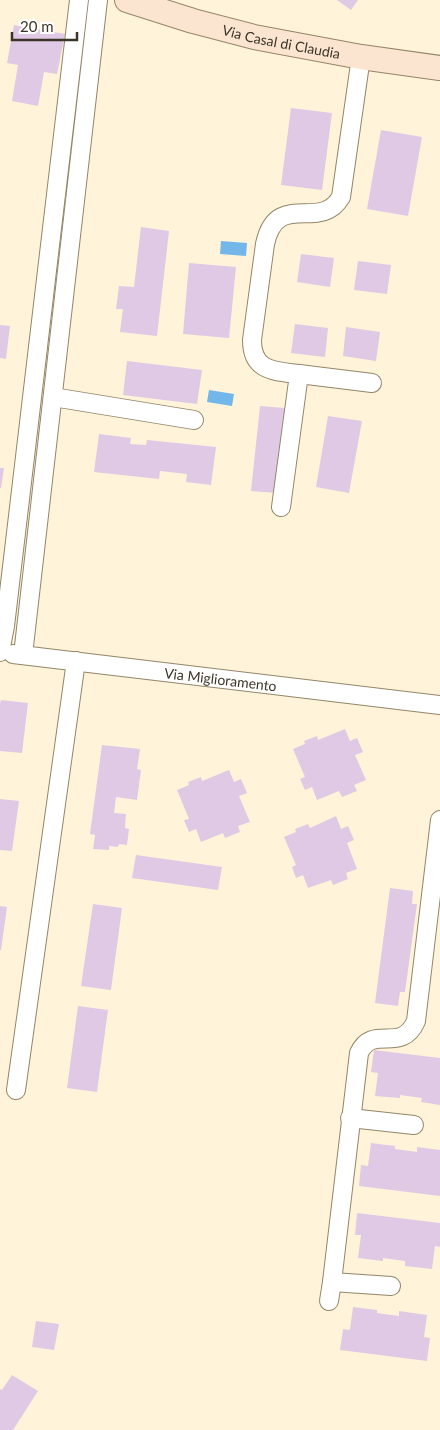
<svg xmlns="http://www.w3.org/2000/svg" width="440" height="1430" font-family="Lato,sans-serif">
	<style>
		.water { fill: #73b7ea }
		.building { fill: #e0c9e5 }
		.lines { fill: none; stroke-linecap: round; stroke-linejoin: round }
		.street-casing { stroke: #938568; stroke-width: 20 }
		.secondary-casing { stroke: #938568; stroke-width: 26 }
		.street { stroke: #fff; stroke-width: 18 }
		.secondary { stroke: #fce5d0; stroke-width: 24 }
		.labels { text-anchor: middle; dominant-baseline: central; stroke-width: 4; stroke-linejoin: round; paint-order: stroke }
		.street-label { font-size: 14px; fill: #3b3528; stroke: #fff }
	</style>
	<rect width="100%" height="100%" fill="#fff3d9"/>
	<path class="water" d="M221 241 247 243 246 256 220 254Z
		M209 390 234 394 232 406 207 402Z"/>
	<path class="building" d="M337 0H358L351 10Z
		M14 25 65 34 57 74 44 72 38 106 12 101 18 65 7 63Z
		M291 108 332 113 322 190 281 185Z
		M381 130 422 137 408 216 367 209Z
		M141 227 169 231 157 336 120 332 123 309H116L119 286 134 287Z
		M301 254 334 258 330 287 297 282Z
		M358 261 391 265 387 294 354 290Z
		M189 263 236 267 229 338 183 334Z
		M295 324 328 328 325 357 291 353Z
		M0 325 10 326 6 359 0 358Z
		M346 327 380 332 376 361 343 356Z
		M127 361 202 370 197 404 123 395Z
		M260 406 285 408 276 493 251 491Z
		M328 416 362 421 349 493 316 487Z
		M99 434 131 438 130 444 146 445 147 440 216 447 211 485 186 482 187 474 160 471 159 479 94 472Z
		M0 468H4L1 488H0Z
		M1 700 28 703 22 753 0 751V704Z
		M345 729 350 741 357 738 363 752 355 755 366 780 354 785 357 791 342 797 339 791 317 800 312 787 305 790 300 779 305 777 293 749 305 744 304 741 317 736 318 740Z
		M102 745 140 749 137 769 141 770 137 800 116 797 114 813 126 814 125 828 129 829 127 845 119 844 118 847 109 846V850L93 849 95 835 90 834Z
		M229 770 234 782 241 779 247 793 239 796 250 822 238 826 240 832 225 838 223 833 201 842 196 829 189 832 184 820 189 819 177 790 189 785 188 782 201 777 202 781Z
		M0 799 19 801 12 851 0 850Z
		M336 816 341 829 348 826 354 840 347 843 357 869 346 873 348 879 333 885 331 880 308 888 303 875 296 878 292 867 296 865 284 837 296 832 295 829 308 824 310 828Z
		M136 855 222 867 218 890 132 878Z
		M390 888 413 891 412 904H417L405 992H400L398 1006 375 1003Z
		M93 904 122 908 111 990 81 986Z
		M0 906 7 907 1 950H0Z
		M78 1006 108 1010 97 1092 67 1088Z
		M374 1050 440 1058V1105L421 1102 422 1098 400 1095V1098L375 1096 378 1073 371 1072Z
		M371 1143 395 1146V1149L417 1152V1147L440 1150V1196L359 1186 361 1165 368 1166Z
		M357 1213 440 1223V1247L435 1246 432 1269 405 1266V1261L383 1258V1261L358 1258 361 1235H355Z
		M353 1307 377 1310V1313L399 1316V1311L427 1315 424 1337 430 1338 427 1361 340 1350 343 1329 350 1330Z
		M36 1321 59 1324 54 1350 32 1347Z
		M12 1375 38 1391 13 1430H0V1389L2 1390Z"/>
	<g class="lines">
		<defs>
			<g id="street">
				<path d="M299 374 372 383"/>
				<path d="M53 397 194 420"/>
				<path d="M281 507 299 374C275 371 252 372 252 340L265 244C277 189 320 233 341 197L361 57"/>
				<path d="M0 652 5 626 79 0"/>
				<path id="s1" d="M13 654 440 705"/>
				<path d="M23 655 98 0"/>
				<path d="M16 1090 76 661"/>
				<path d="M350 1118 414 1125"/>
				<path d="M391 1286 332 1282 359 1053C373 1023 401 1055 416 1021L440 820"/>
				<path d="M329 1301 332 1282"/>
			</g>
			<g id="secondary">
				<path id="s2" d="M127 0 193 21 254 37 361 57 440 68"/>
			</g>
		</defs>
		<use href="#street" class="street-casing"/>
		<use href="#secondary" class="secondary-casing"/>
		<use href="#street" class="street"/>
		<use href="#secondary" class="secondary"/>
	</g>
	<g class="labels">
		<g class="street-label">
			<text stroke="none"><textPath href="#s2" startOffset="160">Via Casal di Claudia</textPath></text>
			<text stroke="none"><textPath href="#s1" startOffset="209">Via Miglioramento</textPath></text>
		</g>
	</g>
	<path d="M12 32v8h65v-8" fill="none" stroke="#3b3528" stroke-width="2.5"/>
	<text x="20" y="32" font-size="15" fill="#3b3528" stroke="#ffffff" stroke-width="4" paint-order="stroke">20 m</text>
</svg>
